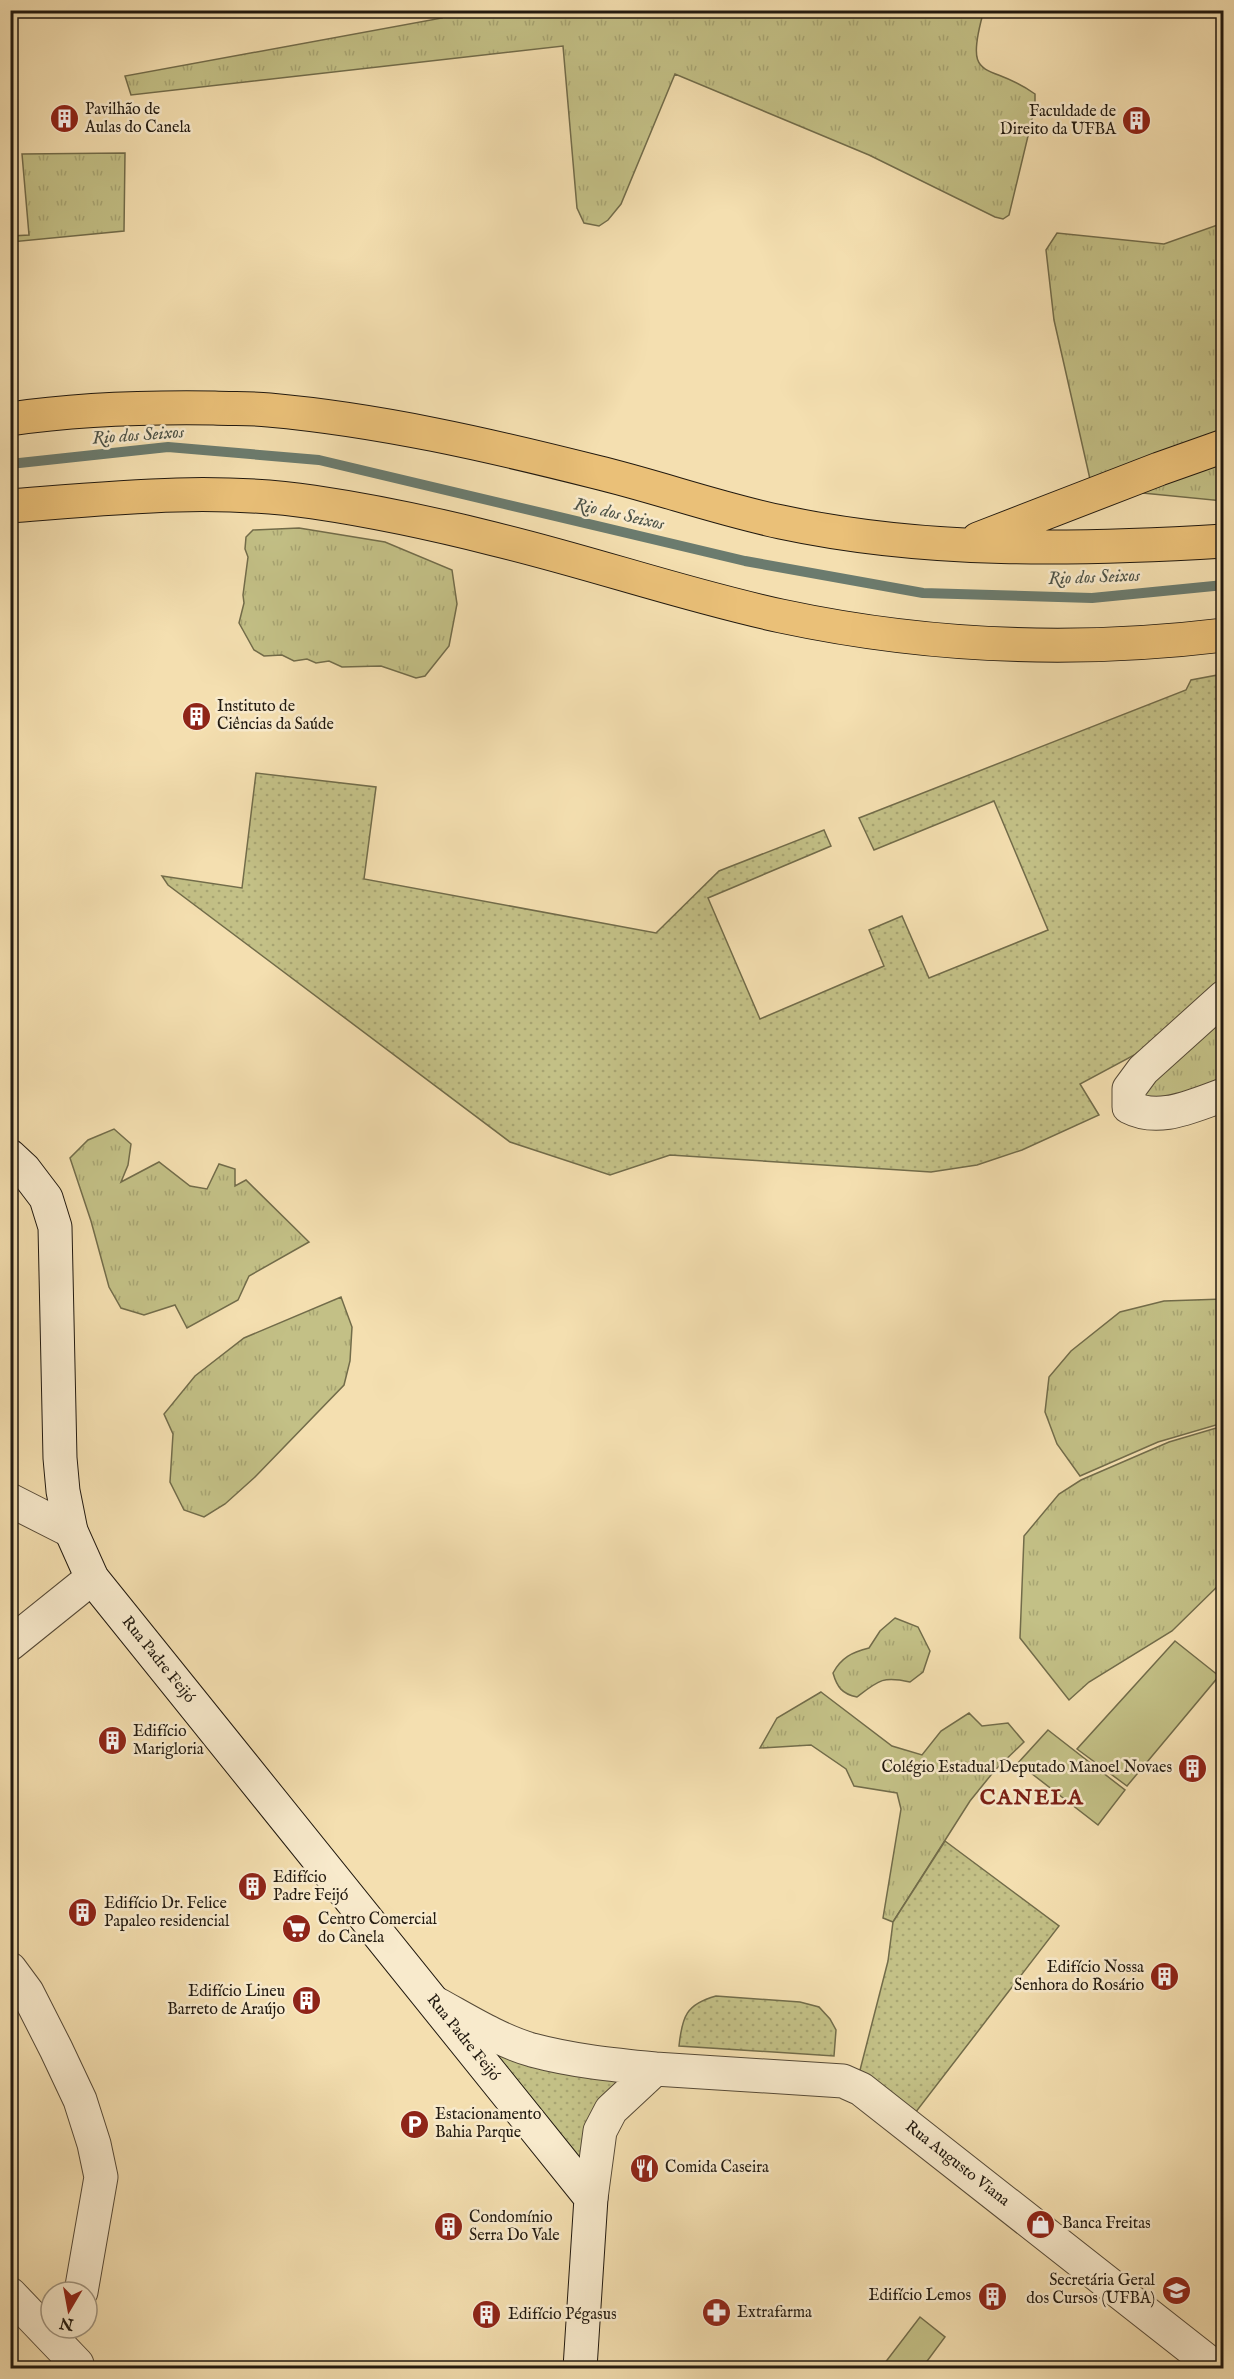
<svg xmlns="http://www.w3.org/2000/svg" width="1234" height="2379" font-family="'IM FELL English',serif">
	<style>
		.grass { fill: url(#grass-tufts); stroke: #726c4a; stroke-width: 1.5 }
		.park { fill: url(#park-dots); stroke: #726c4a; stroke-width: 1.5 }
		.garden { fill: #c3c086; stroke: #726c4a; stroke-width: 1.5 }
		.lines { fill: none; stroke-linecap: round; stroke-linejoin: round }
		.stream { stroke: #6b7b6e; stroke-width: 10 }
		.street-casing { stroke: #564a37; stroke-width: 35 }
		.secondary-casing { stroke: #21190f; stroke-width: 35 }
		.primary-casing { stroke: #21190f; stroke-width: 35 }
		.street { stroke: #f8eacc; stroke-width: 33 }
		.secondary { stroke: #f8eacc; stroke-width: 33 }
		.primary { stroke: #eac078; stroke-width: 33 }
		.labels { text-anchor: middle; dominant-baseline: central; stroke-width: 5; stroke-linejoin: round; paint-order: stroke }
		.poi-label { font-size: 16px; fill: #21190f; stroke: #f8eacc; text-anchor: start }
		.street-label { font-size: 16px; fill: #21190f; stroke: #f8eacc }
		.water-label { font-size: 18px; font-style: italic; fill: #4c5247; stroke: #f8eacc }
		.district-label { font-size: 22px; font-weight: bold; letter-spacing: 1.5px; fill: #7a1f14; stroke: #f8eacc }
	</style>
	<defs>
		<pattern id="grass-tufts" width="24" height="20" patternUnits="userSpaceOnUse" patternTransform="scale(1.5)"><rect width="24" height="20" fill="#c3c086"/><path d="M3 7l-1-3M5 7V3M7 7l1-3M15 17l-1-3M17 17v-4M19 17l1-3" fill="none" stroke="#a7a472"/></pattern>
		<pattern id="park-dots" width="8" height="8" patternUnits="userSpaceOnUse" patternTransform="scale(1.5)"><rect width="8" height="8" fill="#c3c086"/><path d="M2 2h.1M6 6h.1" fill="none" stroke="#a7a472" stroke-width="1.8" stroke-linecap="round"/></pattern>
	</defs>
	<rect width="100%" height="100%" fill="#f4dfb0"/>
	<filter id="stains"><feTurbulence type="fractalNoise" baseFrequency=".00333" numOctaves="4"/><feColorMatrix values="0 0 0 0 .2 0 0 0 0 .09 0 0 0 0 .02 0 0 0 .5 -.17"/></filter>
	<radialGradient id="worn" r=".72"><stop offset=".6" stop-color="#630" stop-opacity="0"/><stop offset="1" stop-color="#630" stop-opacity=".3"/></radialGradient>
	<path class="grass" d="M984 10C962 87 989 60 1035 94V107L1009 215 1003 219 995 217 869 155 675 74 621 204 608 220 599 226 584 223 577 208 563 46 131 95 125 76 442 18 439 11Z
		M125 153 124 231 11 242V236L29 235 22 154Z
		M1223 223V501L1092 488 1054 320 1046 250 1057 233 1164 244Z
		M299 528 385 542 452 570 457 604 449 646 425 676 416 678 381 666 342 667 329 661 316 663 307 659 294 661 282 655 264 656 254 650 239 623 244 603 243 595 248 557 245 549 246 537 253 530Z
		M1223 1010V1088L1140 1105 1147 1077Z
		M114 1129 131 1144 128 1165 121 1182 159 1162 190 1186 207 1189 219 1164 235 1169V1186L246 1180 309 1242 249 1276 238 1300 187 1328 175 1305 144 1315 121 1308 109 1287 91 1221 70 1158 88 1140Z
		M341 1297 352 1327 350 1361 344 1385 255 1477 225 1504 204 1517 184 1510 170 1482 173 1434 164 1414 195 1376 244 1338Z
		M1223 1299V1423L1158 1442 1080 1476 1057 1444 1045 1412 1049 1377 1071 1351 1120 1312 1164 1301Z
		M1223 1426V1581L1172 1631 1089 1682 1069 1700 1020 1638 1024 1536 1059 1494 1081 1480 1169 1442Z
		M895 1618 918 1627 930 1651 923 1672 910 1682C883 1676 879 1680 857 1697 842 1694 837 1687 833 1673 841 1658 852 1652 869 1648L880 1631Z
		M821 1692 892 1746 922 1755 941 1731 969 1713 982 1726 1008 1723 1024 1742 995 1770 970 1801 893 1922 883 1918 901 1809 897 1793 854 1786 846 1769 811 1745 760 1748 777 1718Z"/>
	<path class="park" d="M1223 674V980L1166 1038 1080 1084 1099 1115 1022 1150 977 1165 931 1172 670 1155 610 1175 510 1142 168 885 162 876 242 888 256 773 376 787 364 879 656 933 719 871 824 830 831 846 708 898 760 1019 884 966 869 930 902 916 929 978 1048 930 994 801 874 850 859 818 1186 690 1191 680Z
		M945 1841 1059 1926 912 2117 859 2074 888 1961 893 1922Z
		M716 1996 800 2002 819 2007 830 2019 836 2030 834 2056 679 2046C682 2017 686 2004 716 1996Z
		M458 2021 644 2073 587 2181Z"/>
	<path class="garden" d="M1175 1641 1219 1676 1127 1786 1077 1749Z
		M1048 1730 1125 1790 1098 1825 1018 1763Z
		M920 2317 945 2337 922 2368H881Z"/>
	<g class="lines">
		<path class="stream" d="M10 464 168 447 319 460 745 561 923 593 1092 598 1224 585"/>
		<defs>
			<path id="street" d="M1224 997 1143 1070 1129 1089V1107C1160 1123 1193 1105 1224 1095
				M10 1500 71 1531
				M10 1644 92 1578
				M10 1969 27 1992 56 2049 80 2100 94 2144 101 2177 81 2292
				M437 2004C468 2021 498 2040 532 2050 573 2061 614 2065 655 2069
				M591 2198 600 2131 611 2110 655 2069 843 2081 861 2089 1216 2368
				M10 2294 77 2364"/>
			<path id="secondary" d="M10 1156 24 1169 46 1198 55 1227 60 1458 63 1491 71 1531 92 1578 591 2198 580 2368"/>
			<path id="primary" d="M10 419C78 409 145 407 214 408 232 409 251 408 269 410 380 420 489 445 596 472 658 487 719 509 781 522 926 553 1076 550 1224 541
				M10 506C111 498 212 487 313 502 374 511 435 524 494 539 590 562 684 595 781 616 926 647 1076 653 1224 635
				M978 539 1159 469 1224 446"/>
		</defs>
		<use href="#street" class="street-casing"/>
		<use href="#secondary" class="secondary-casing"/>
		<use href="#primary" class="primary-casing"/>
		<use href="#street" class="street"/>
		<use href="#secondary" class="secondary"/>
		<use href="#primary" class="primary"/>
	</g>
	<defs>
		<symbol id="building-disc" viewBox="-11 -11 22 22"><circle r="9.5" fill="#8f2418" stroke="#f8eacc"/><path d="M-4-6H4V6H1V3H-1V6H-4ZM-2.5-4.3h1.7v1.8h-1.7ZM.8-4.3h1.7v1.8H.8ZM-2.5-1h1.7V.8h-1.7ZM.8-1h1.7V.8H.8Z" fill="#fff"/></symbol>
		<symbol id="supermarket-disc" viewBox="-11 -11 22 22"><circle r="9.5" fill="#8f2418" stroke="#f8eacc"/><path d="M-6-5.5h2.5l.6 2H6L4.5 2H-2.5L-4.4-4H-6ZM-1.5 3.2a1.3 1.3 0 1 0 .1 0ZM3 3.2a1.3 1.3 0 1 0 .1 0Z" fill="#fff"/></symbol>
		<symbol id="parking-disc" viewBox="-11 -11 22 22"><circle r="9.5" fill="#8f2418" stroke="#f8eacc"/><path d="M-3.5-5.5H1a3.5 3.5 0 0 1 0 7H-1V5.5H-3.5ZM-1-3.4V-.6H.8a1.4 1.4 0 0 0 0-2.8Z" fill="#fff"/></symbol>
		<symbol id="restaurant-disc" viewBox="-11 -11 22 22"><circle r="9.5" fill="#8f2418" stroke="#f8eacc"/><path d="M-5-6h1v4h1v-4h1v4h1v-4h1v5L-1.5 .5V6h-2V.5L-5-1ZM5-6V6H3V1.5H1.5Q1.5-4 5-6Z" fill="#fff"/></symbol>
		<symbol id="shop-disc" viewBox="-11 -11 22 22"><circle r="9.5" fill="#8f2418" stroke="#f8eacc"/><path d="M-5-2.5h2.3a2.7 3.5 0 0 1 5.4 0H5L5.5 6h-11ZM-1.5-2.5h3a1.5 2.3 0 0 0-3 0Z" fill="#fff"/></symbol>
		<symbol id="university-disc" viewBox="-11 -11 22 22"><circle r="9.5" fill="#8f2418" stroke="#f8eacc"/><path d="M0-5L7-2L0 1L-7-2ZM-4 1L0 2.5L4 1V4Q0 6-4 4Z" fill="#fff"/></symbol>
		<symbol id="pharmacy-disc" viewBox="-11 -11 22 22"><circle r="9.5" fill="#8f2418" stroke="#f8eacc"/><path d="M-2-6h4v4h4v4h-4v4h-4v-4h-4v-4h4Z" fill="#fff"/></symbol>
	</defs>
	<g fill-rule="evenodd">
		<use href="#building-disc" x="48" y="102" width="33" height="33"/>
		<use href="#building-disc" x="1120" y="104" width="33" height="33"/>
		<use href="#building-disc" x="180" y="700" width="33" height="33"/>
		<use href="#building-disc" x="96" y="1724" width="33" height="33"/>
		<use href="#building-disc" x="1176" y="1752" width="33" height="33"/>
		<use href="#building-disc" x="236" y="1870" width="33" height="33"/>
		<use href="#building-disc" x="66" y="1896" width="33" height="33"/>
		<use href="#supermarket-disc" x="280" y="1912" width="33" height="33"/>
		<use href="#building-disc" x="1148" y="1960" width="33" height="33"/>
		<use href="#building-disc" x="290" y="1984" width="33" height="33"/>
		<use href="#parking-disc" x="398" y="2108" width="33" height="33"/>
		<use href="#restaurant-disc" x="628" y="2152" width="33" height="33"/>
		<use href="#shop-disc" x="1024" y="2208" width="33" height="33"/>
		<use href="#building-disc" x="432" y="2210" width="33" height="33"/>
		<use href="#university-disc" x="1160" y="2274" width="33" height="33"/>
		<use href="#building-disc" x="976" y="2280" width="33" height="33"/>
		<use href="#pharmacy-disc" x="700" y="2296" width="33" height="33"/>
		<use href="#building-disc" x="470" y="2298" width="33" height="33"/>
	</g>
	<g class="labels">
		<g class="poi-label">
			<text x="85" y="110">Pavilhão de<tspan x="85" dy="18">Aulas do Canela</tspan></text>
			<text x="1116" y="112" text-anchor="end">Faculdade de<tspan x="1116" dy="18">Direito da UFBA</tspan></text>
			<text x="217" y="707">Instituto de<tspan x="217" dy="18">Ciências da Saúde</tspan></text>
			<text x="133" y="1732">Edifício<tspan x="133" dy="18">Marigloria</tspan></text>
			<text x="1172" y="1768" text-anchor="end">Colégio Estadual Deputado Manoel Novaes</text>
			<text x="273" y="1878">Edifício<tspan x="273" dy="18">Padre Feijó</tspan></text>
			<text x="104" y="1904">Edifício Dr. Felice<tspan x="104" dy="18">Papaleo residencial</tspan></text>
			<text x="318" y="1920">Centro Comercial<tspan x="318" dy="18">do Canela</tspan></text>
			<text x="1144" y="1968" text-anchor="end">Edifício Nossa<tspan x="1144" dy="18">Senhora do Rosário</tspan></text>
			<text x="285" y="1992" text-anchor="end">Edifício Lineu<tspan x="285" dy="18">Barreto de Araújo</tspan></text>
			<text x="435" y="2115">Estacionamento<tspan x="435" dy="18">Bahia Parque</tspan></text>
			<text x="665" y="2168">Comida Caseira</text>
			<text x="469" y="2218">Condomínio<tspan x="469" dy="18">Serra Do Vale</tspan></text>
			<text x="1062" y="2224">Banca Freitas</text>
			<text x="1155" y="2281" text-anchor="end">Secretária Geral<tspan x="1155" dy="18">dos Cursos (UFBA)</tspan></text>
			<text x="971" y="2296" text-anchor="end">Edifício Lemos</text>
			<text x="737" y="2313">Extrafarma</text>
			<text x="508" y="2315">Edifício Pégasus</text>
		</g>
		<g class="street-label">
			<text transform="translate(158 1660) rotate(51)">Rua Padre Feijó</text>
			<text transform="translate(463 2038) rotate(51)">Rua Padre Feijó</text>
			<text transform="translate(957 2164) rotate(38)">Rua Augusto Viana</text>
		</g>
		<g class="water-label">
			<text transform="translate(138 436) rotate(-4)">Rio dos Seixos</text>
			<text transform="translate(619 515) rotate(13)">Rio dos Seixos</text>
			<text transform="translate(1094 578) rotate(-2)">Rio dos Seixos</text>
		</g>
		<g class="district-label">
			<text x="1032" y="1798">CANELA</text>
		</g>
	</g>
	<rect width="1234" height="2379" fill="none" stroke="#f4dfb0" stroke-width="36"/>
	<rect x="12" y="12" width="1210" height="2355" fill="none" stroke="#21190f" stroke-width="3"/>
	<rect x="18" y="18" width="1198" height="2343" fill="none" stroke="#21190f" stroke-width="1.5"/>
	<g transform="translate(69 2310) rotate(190)"><circle r="28" fill="#f8eacc" stroke="#a29680" stroke-width="1.5"/>
	<path d="M0-4.5L10 22L0 15L-10 22Z" fill="#8f2418"/>
	<text y="-9" font-size="16" font-weight="bold" text-anchor="middle" fill="#21190f">N</text>
	</g>
	<rect width="100%" height="100%" filter="url(#stains)"/>
	<rect width="100%" height="100%" fill="url(#worn)"/>
</svg>
